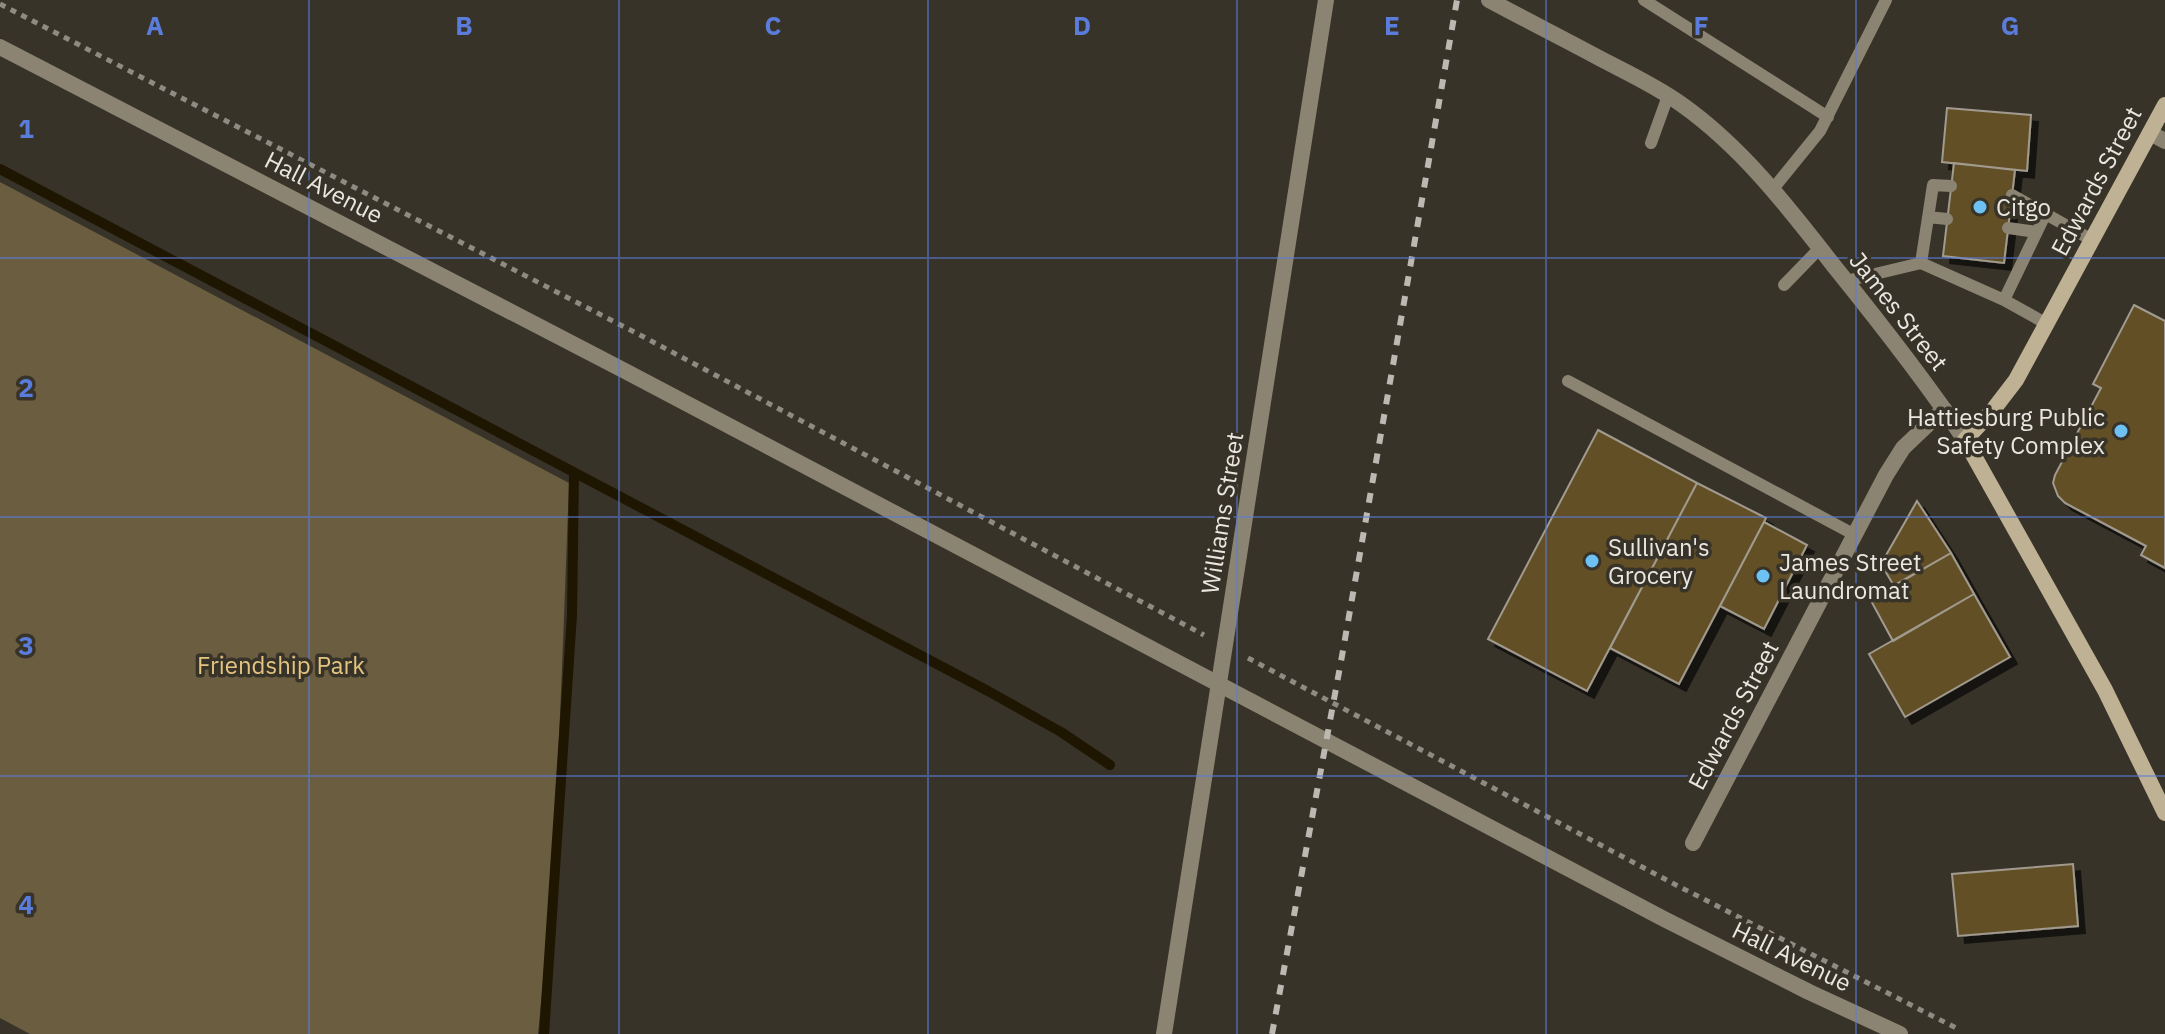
<svg xmlns="http://www.w3.org/2000/svg" width="2165" height="1034" font-family="'IBM Plex Sans',sans-serif">
	<style>
		.green { fill: #6a5d40 }
		.lines { fill: none; stroke-linecap: round; stroke-linejoin: round }
		.stream { stroke: #1f1602; stroke-width: 10 }
		.building { fill: #635027; stroke: #a19b8f; stroke-width: 2; filter: url(#shadow) }
		.path { stroke: #8f8b83; stroke-width: 5; stroke-dasharray: 6 6; stroke-linecap: butt }
		.service { stroke: #8c8472; stroke-width: 12 }
		.minor { stroke: #8c8472; stroke-width: 16 }
		.tertiary { stroke: #8c8472; stroke-width: 16 }
		.secondary { stroke: #bfb194; stroke-width: 16 }
		.rail { stroke: #bdb9b2; stroke-width: 6; stroke-dasharray: 10 10; stroke-linecap: butt }
		.grid { fill: none; stroke: #5a7cdb; stroke-width: 2; stroke-opacity: 0.55 }
		.poi-dot { fill: #6dc2f3; stroke: #383329; stroke-width: 3 }
		.labels { text-anchor: middle; dominant-baseline: central; stroke-width: 7; stroke-linejoin: round; paint-order: stroke }
		.street-label { font-size: 24px; fill: #eae7e1; stroke: #383329 }
		.poi-label { font-size: 24px; fill: #eae7e1; stroke: #383329; text-anchor: start }
		.park-label { font-size: 24px; fill: #e4c480; stroke: #383329 }
		.grid-label { font-size: 26px; text-anchor: middle; font-weight: bold; fill: #5a7cdb; stroke: #383329; stroke-width: 7; stroke-linejoin: round; paint-order: stroke }
	</style>
	<defs>
		<filter id="shadow"><feDropShadow dx="7" dy="7" stdDeviation="0" flood-color="#0009"/></filter>
	</defs>
	<rect width="100%" height="100%" fill="#383329"/>
	<path class="green" d="M0 182 569 483C562 667 557 851 538 1034H30L0 1018Z"/>
	<g class="lines">
		<path class="stream" d="M0 169 988 691 1061 732 1110 765
			M544 1034 572 615 574 473"/>
	</g>
	<path class="building" d="M1947 108 2031 115 2027 171 1942 162Z
		M1954 163 2015 170 2004 263 1943 256Z
		M2134 305 2165 321V568L2141 555 2146 546 2065 503 2058 496 2053 483 2055 475 2101 388 2093 384Z
		M2134 305 2165 321V568L2141 555 2146 546 2065 503 2058 496 2053 483 2055 475 2101 388 2093 384Z
		M1598 430 1697 483 1587 691 1488 639Z
		M1697 483 1766 518 1679 684 1610 648Z
		M1917 501 1951 553 1894 586 1881 564Z
		M1764 522 1807 545 1764 629 1720 606Z
		M1951 553 1974 594 1893 641 1870 599Z
		M1974 594 2010 657 1905 717 1869 654Z
		M2073 864 2078 926 1958 936 1952 874Z"/>
	<g class="lines">
		<path class="path" d="M0 4 640 335 1204 635
			M1248 658 1678 886 1960 1030"/>
		<path class="service" d="M1644 0 1828 117
			M1651 143 1668 96
			M1773 189 1820 131 1886 0
			M2012 195 2092 240
			M1928 217 1947 219
			M2008 228 2037 232
			M1921 263 1933 185 1951 186
			M1846 281 1921 263 2004 300 2047 324
			M1784 285 1820 248
			M2004 300 2046 213
			M1568 381 1855 535"/>
		<path class="minor" d="M1693 843 1886 475 1903 448 1944 409"/>
		<path class="tertiary" d="M1489 0C1526 20 1564 39 1601 59 1628 73 1656 86 1681 104 1742 147 1788 207 1834 266 1880 323 1925 380 1965 440
			M0 47 625 371 1664 919 1809 992 1900 1034
			M2150 133 2165 141
			M1164 1034 1326 0"/>
		<path class="secondary" d="M2165 105 2016 380 1993 410 1965 440 2105 690 2165 813"/>
		<path class="rail" d="M1272 1034 1342 656 1457 0"/>
	</g>
	<path class="grid" d="M309 0V1034M619 0V1034M928 0V1034M1237 0V1034M1546 0V1034M1856 0V1034M0 258H2165M0 517H2165M0 776H2165"/>
	<g class="poi-dot">
		<circle cx="1980" cy="207" r="8"/>
		<circle cx="2121" cy="431" r="8"/>
		<circle cx="1592" cy="561" r="8"/>
		<circle cx="1763" cy="576" r="8"/>
	</g>
	<g class="labels">
		<g class="street-label">
			<text transform="translate(2096 181) rotate(-62)">Edwards Street</text>
			<text transform="translate(324 187) rotate(27)">Hall Avenue</text>
			<text transform="translate(1899 311) rotate(52)">James Street</text>
			<text transform="translate(1222 513) rotate(-81)">Williams Street</text>
			<text transform="translate(1733 715) rotate(-62)">Edwards Street</text>
			<text transform="translate(1792 956) rotate(26)">Hall Avenue</text>
		</g>
		<g class="poi-label">
			<text x="1996" y="207">Citgo</text>
			<text x="2105" y="417" text-anchor="end">Hattiesburg Public<tspan x="2105" dy="28">Safety Complex</tspan></text>
			<text x="1608" y="547">Sullivan's<tspan x="1608" dy="28">Grocery</tspan></text>
			<text x="1779" y="562">James Street<tspan x="1779" dy="28">Laundromat</tspan></text>
		</g>
		<g class="park-label">
			<text x="281" y="665">Friendship Park</text>
		</g>
	</g>
	<g class="grid-label">
		<text x="155" y="35">A</text>
		<text x="464" y="35">B</text>
		<text x="773" y="35">C</text>
		<text x="1082" y="35">D</text>
		<text x="1392" y="35">E</text>
		<text x="1701" y="35">F</text>
		<text x="2010" y="35">G</text>
		<text x="26" y="138">1</text>
		<text x="26" y="397">2</text>
		<text x="26" y="655">3</text>
		<text x="26" y="914">4</text>
	</g>
</svg>
